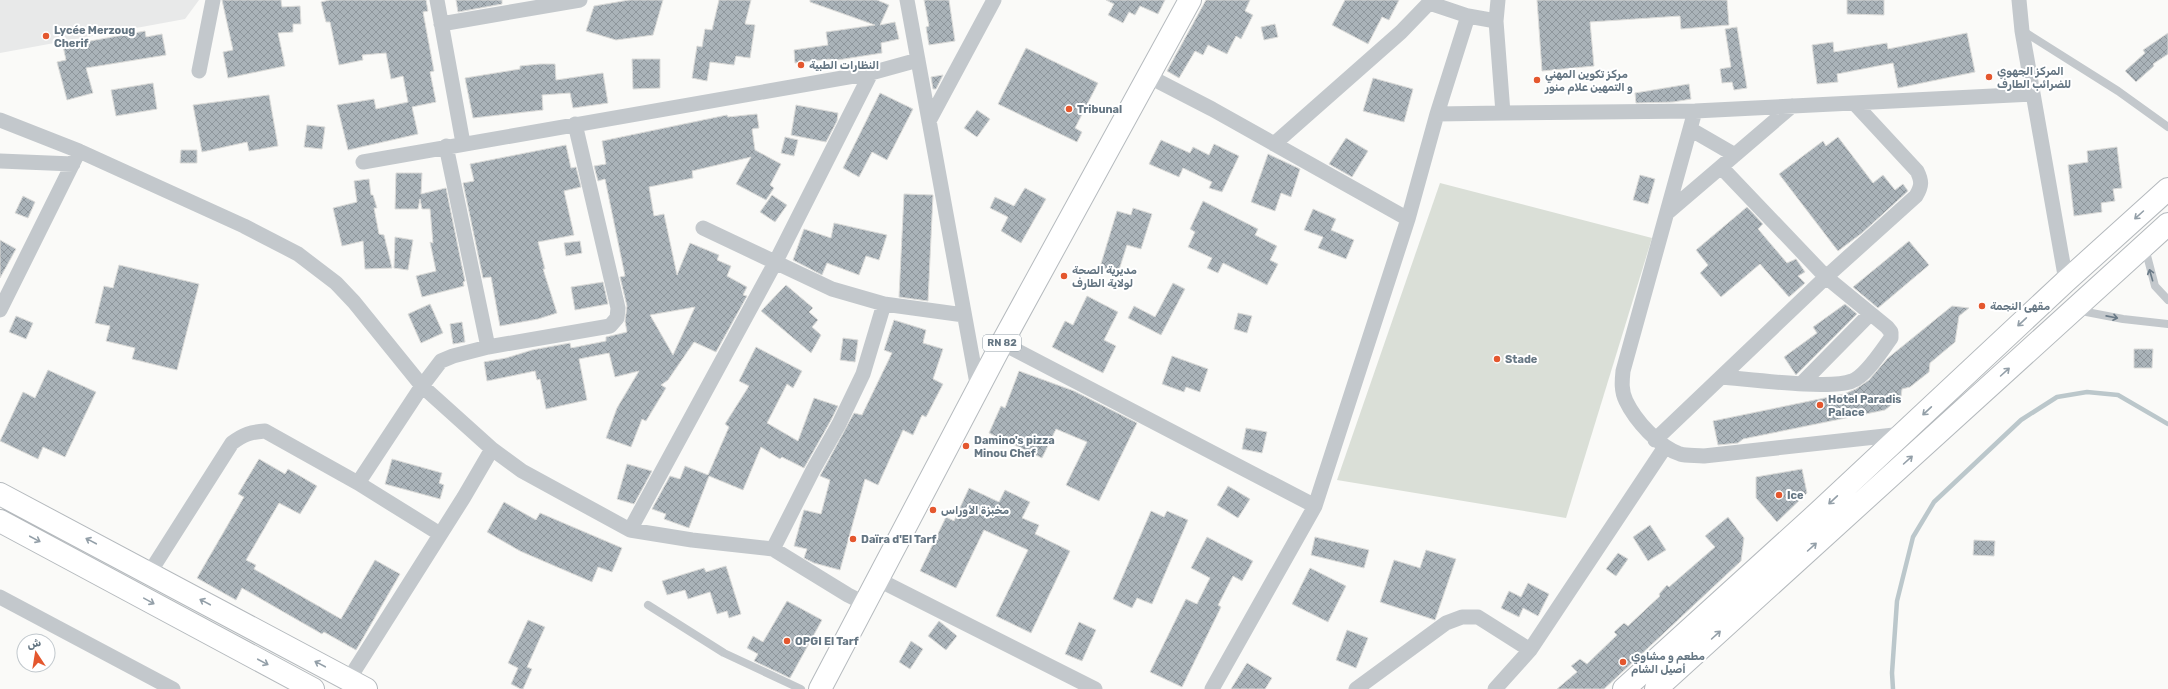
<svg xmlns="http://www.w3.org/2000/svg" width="2168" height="689" font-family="Rubik,Cairo,sans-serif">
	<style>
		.built { fill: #e8e9e9 }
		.park { fill: #dadfd7 }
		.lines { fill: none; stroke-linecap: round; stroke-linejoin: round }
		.stream { stroke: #bbc7cb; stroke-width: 4.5 }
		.building { fill: url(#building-cross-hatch); stroke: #dcdcda; fill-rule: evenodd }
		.primary-casing { stroke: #b5babe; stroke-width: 24 }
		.highway-casing { stroke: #b4b9bd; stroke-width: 24 }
		.lane { stroke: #c3c8cc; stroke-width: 8 }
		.street { stroke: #c3c8cc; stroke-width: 15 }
		.primary { stroke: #fff; stroke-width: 22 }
		.highway { stroke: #fff; stroke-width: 22 }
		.oneway { stroke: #939fa8 }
		.oneway2 { stroke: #6a7a87 }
		.poi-dot { fill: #e4572e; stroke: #fff; stroke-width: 1.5 }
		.labels { text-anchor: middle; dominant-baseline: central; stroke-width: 4; stroke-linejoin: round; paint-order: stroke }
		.shield { fill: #fff; stroke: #939fa8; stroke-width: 1 }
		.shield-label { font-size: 10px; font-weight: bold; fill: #657683 }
		.poi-label { font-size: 11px; font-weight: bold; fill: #657683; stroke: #fff; text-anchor: start }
	</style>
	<defs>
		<pattern id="building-cross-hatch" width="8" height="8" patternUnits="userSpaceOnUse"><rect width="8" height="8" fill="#aab3b9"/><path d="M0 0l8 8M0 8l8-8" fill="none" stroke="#8e969c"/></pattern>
	</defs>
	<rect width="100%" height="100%" fill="#fafaf8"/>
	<path class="built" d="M0 0H199L185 19 0 53Z"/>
	<path class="park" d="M1440 183 1652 238 1566 518 1337 480Z"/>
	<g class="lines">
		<path class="stream" d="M1893 689 1892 673 1897 601 1913 537 1934 502 2021 420 2057 397 2087 392 2118 395 2168 424"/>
	</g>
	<path class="building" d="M222 0H281L282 7 300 6 301 24H293V32L278 33 285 66 228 78 223 52 233 50Z
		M330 0H426L428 11 423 12 434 71 430 72 436 102 412 107 418 134 348 150 337 105 374 99 376 109 408 102 403 76 391 79 386 53 362 55 363 60 339 65 330 22H326L321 2Z
		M456 0H502V4L458 12Z
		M629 0H663L653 35 616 40 586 31 594 6Z
		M719 0H751L745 24 755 25 750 58 736 56 734 65 710 62 707 81 692 78 697 46 702 47 705 29 712 30Z
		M810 0H877L889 5 880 25 895 22 899 39 881 43 882 53 831 61 830 59 795 63 794 50 828 45 826 32 875 25 810 2Z
		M924 0H949L955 41 929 45 926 27 929 26Z
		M1106 0H1165L1158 14 1140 6 1135 15 1129 12 1123 23 1108 15 1114 4Z
		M1206 0H1250L1245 11 1253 15 1241 39 1236 36 1227 54 1208 45 1203 55 1195 51 1179 78 1167 71Z
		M1345 0H1399L1389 20 1382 17 1368 44 1332 25Z
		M1537 0H1727L1729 25 1681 29 1680 16 1590 22 1594 66 1542 71Z
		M1847 0H1884V15L1847 14Z
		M1275 24 1278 37 1264 40 1261 27Z
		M1737 27 1747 88 1734 90 1732 82 1722 83 1720 69 1731 67 1725 29Z
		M145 31 146 37 162 34 166 55 86 68 93 93 67 100 57 62 66 60 63 46Z
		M1967 33 1975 72 1898 88 1893 63 1837 74 1838 82 1817 84 1812 45 1833 42 1834 52 1887 43 1888 49Z
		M2168 33V54L2153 64 2154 66 2136 82 2125 71 2145 53 2143 50Z
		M1026 48 1098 83 1075 128 1082 132 1077 142 998 104Z
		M632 59H660V88L633 89Z
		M540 64H555L556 80 603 73 608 103 573 108 570 93 542 95 543 110 473 118 465 78 520 69V66Z
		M943 75 936 89H933L931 77Z
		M1373 78 1413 89 1404 122 1363 111Z
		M153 83 157 109 116 116 111 90Z
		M1689 84 1691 99 1673 102 1636 103 1635 93Z
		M880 93 913 109 887 160 872 152 859 177 843 168Z
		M269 95 278 146 249 151 247 142 202 152 193 105Z
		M796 105 838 113 837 121 826 142 791 135Z
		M977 110 990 119 977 137 964 128Z
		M757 114 759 128 752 129 755 150 781 164 770 185 774 188 766 200 736 184 751 157 692 171 693 178 649 187 654 216 664 214 677 275 690 243 719 255 717 260 731 266 727 276 747 287 743 295 747 296 716 352 694 342 668 380 661 385 666 388 646 421 642 419 631 447 606 438 617 408 639 371 615 377 609 353 579 359 587 400 546 409 540 379 537 380 535 371 487 381 484 362 506 358 532 350 570 343 571 348 606 341V337L627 332 625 321 627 306 620 277 625 276 605 179 598 181 594 166 606 164 602 141 727 115 728 117ZM695 307 673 355 650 315Z
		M307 125 325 127 322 149 304 147Z
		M785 137 798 140 794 156 781 153Z
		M1838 137 1873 183 1883 175 1895 190 1903 184 1908 191 1862 233 1838 251 1779 174 1823 141 1826 146Z
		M1346 138 1368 151 1352 177 1329 164Z
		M1161 140 1190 153 1193 147 1209 155 1214 144 1239 156 1222 192 1209 188 1212 182 1183 168 1179 177 1149 164Z
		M566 145 571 168 576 167 581 187 564 191 574 235 538 242 545 269H543L557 313 538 319 500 326 491 277 483 278 463 183 474 181 470 164Z
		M2117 147 2122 188 2113 189 2115 201 2101 203 2102 212 2074 216 2068 165 2088 162 2087 151Z
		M181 150H197V163H180Z
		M1268 154 1300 169 1291 197 1281 193 1275 211 1251 202Z
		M396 173H422L421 194 446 188 465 281 463 282 464 286 422 297 416 276 436 271 430 242 433 243 430 209H422L420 199 418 209H395Z
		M1640 175 1655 179 1648 204 1633 200Z
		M369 179 371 195H373L377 208H374L379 234 384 235 392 268 365 269 363 241 342 246 333 208 357 202 354 181Z
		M1025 188 1046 199 1021 243 1001 231 1008 217 990 208 995 197 1014 206Z
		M904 194 933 195 928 301 899 297Z
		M772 195 787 205 775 222 760 212Z
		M23 196 35 202 28 218 15 213Z
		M1203 201 1258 229 1255 235 1277 246 1270 260 1278 264 1267 285 1223 263 1218 273 1207 268 1212 258 1188 247 1195 232 1190 229Z
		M1747 207 1763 224 1758 229 1787 263 1796 259 1805 272 1798 276 1805 283 1789 297 1760 264 1721 297 1700 273 1708 265 1696 250Z
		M1133 208 1152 214 1141 249 1127 245 1118 273 1100 267 1117 211 1131 215Z
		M1313 209 1336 219 1331 230 1354 240 1346 259 1318 248 1323 237 1304 230Z
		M834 223 887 235 879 260 866 256 859 275 827 263 822 275 793 260 804 229 831 238Z
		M395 237 413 240 408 270 394 268Z
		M0 240 16 249 0 278Z
		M580 241 582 253 566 256 564 243Z
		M1909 241 1929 265 1878 308 1853 287Z
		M119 265 199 284 177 370 132 359 135 348 106 341 110 326 95 323 104 286 113 288Z
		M603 282 608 304 575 310 571 287Z
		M1173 283 1185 289 1161 335 1128 318 1134 306 1155 317Z
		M786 285 813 308 809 312 818 320 812 327 821 335 811 353 761 311Z
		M1087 296 1118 312 1104 340 1116 346 1103 373 1052 347 1065 321 1073 325Z
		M430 304 443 333 421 343 408 314Z
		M1845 304 1857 314 1796 375 1784 357 1817 333 1813 327Z
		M1952 306 1969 308 1959 316 1955 342 1930 363 1929 372 1910 387 1902 389 1901 397 1885 410 1743 439 1738 443 1718 445 1713 421 1844 394 1856 389 1869 380 1888 358Z
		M1238 313 1252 316 1247 333 1234 329Z
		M16 316 33 323 26 339 9 332Z
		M894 320 926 330 923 343 943 349 933 379 943 384 926 417 922 415 913 435 903 430 878 485 865 479 840 570 814 563 804 558 807 549 794 546 804 510 821 514 830 480 820 476 854 413 862 415 892 353 884 350Z
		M462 322 465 342 453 344 450 324Z
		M843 338 858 340 855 362 840 360Z
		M756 347 802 371 793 388 787 384 767 423 798 441 814 398 838 406 831 420 804 468 782 457 780 459 761 447 743 490 709 476 689 528 664 519 666 514 652 509 670 476 680 479 685 466 708 475 729 427 725 424 749 386 739 381Z
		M2134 349H2153L2152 368H2134Z
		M1172 356 1208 369 1200 392 1186 387 1184 392 1162 384Z
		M48 370 96 392 65 457 43 447 38 459 0 441 23 392 35 398Z
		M1019 371 1074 391 1137 423 1099 501 1066 485 1087 442 1056 429 1042 458 989 433 1001 406 1005 408Z
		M1246 428 1267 432 1262 453 1242 449Z
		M259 459 285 474 288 469 317 486 300 514 279 503 246 560 256 565 254 569 341 619 375 560 400 574 356 650 324 632 322 634 242 588 236 600 197 578 244 497 238 494Z
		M392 459 442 473 439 483 444 485 440 499 385 484Z
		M627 464 652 471 634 504 617 499Z
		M1802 469 1807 493 1777 522 1756 498V477Z
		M1228 486 1250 499 1238 518 1217 505Z
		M969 488 999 502 1005 490 1030 502 1022 518 1039 525 1035 534 1070 551 1031 633 996 616 1028 550 984 530 956 588 920 571 946 517 954 521Z
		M504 502 536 520 540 513 622 548 612 572 598 567 592 582 520 551 487 532Z
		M1151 511 1164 517 1167 511 1188 520 1152 604 1137 598 1132 608 1113 599Z
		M1728 517 1744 538 1741 561 1604 689H1557L1577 672 1571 666 1580 659 1587 664 1617 635 1614 632 1624 623 1628 626 1660 596 1659 594 1667 585 1669 587 1715 547 1705 536Z
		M1650 525 1666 550 1648 561 1633 537Z
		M1207 537 1253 561 1242 581 1233 576 1218 605 1221 607 1182 687 1150 672 1186 599 1197 604 1210 578 1191 568Z
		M1315 537 1369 550 1364 568 1311 555Z
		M1974 540 1995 541 1994 556 1973 555Z
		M1426 550 1456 559 1435 620 1380 602 1394 560 1420 568Z
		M1618 553 1628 559 1616 576 1606 569Z
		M726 566 741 614 729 618 727 611 717 614 710 592 688 599 685 590 667 595 662 581 704 568 706 572Z
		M1310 568 1346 586 1328 622 1292 604Z
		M1528 583 1549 594 1538 616 1523 608 1519 617 1501 608 1509 591 1521 597Z
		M787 601 822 620 790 678 754 661 758 654 747 648 753 636 763 642Z
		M528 620 545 627 527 667 532 669 523 689H521L511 684 518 668 508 663Z
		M939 621 957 636 946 650 928 636Z
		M1079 622 1096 630 1082 661 1065 654Z
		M1347 630 1368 638 1356 668 1336 660Z
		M911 641 923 649 910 669 899 662Z
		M1247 663 1272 678 1265 689H1231Z"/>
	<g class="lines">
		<defs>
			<path id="primary" d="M820 689 1002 343 1190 0"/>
			<path id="highway" d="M0 494 366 689
				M0 521 313 689
				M1624 689 1820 511 2066 281 2168 189
				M1656 689 2168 224"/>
		</defs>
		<use href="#primary" class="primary-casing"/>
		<use href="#highway" class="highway-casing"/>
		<path class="lane" d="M2023 31 2118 91 2168 127
			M2145 248 2155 286 2168 300
			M2076 310 2123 319 2168 324
			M648 605 724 653 801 689"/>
		<path class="street" d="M437 0 463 143
			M907 0 978 389
			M1431 0 1429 3 1468 16
			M1498 0 1496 21 1503 113 1695 111 2033 94
			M2019 0 2022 31 2066 281
			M441 24 580 0
			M199 71 213 0
			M1150 77 1212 109 1408 219
			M1695 111 1623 371C1622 381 1621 391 1626 401 1635 420 1659 447 1680 454 1687 456 1696 455 1704 456L1903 434
			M1437 114 1503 113
			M0 120 79 151 244 226 298 254 336 283 354 302 422 386 492 449 522 471 630 530 692 540 773 549 848 595 864 603
			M929 121 994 0
			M1690 129 1735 155
			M1274 144 1401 32 1429 3
			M446 146 488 347 610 326 617 318 618 308 575 124
			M0 161 73 164
			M363 162 871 73 918 60
			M1667 213 1792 106
			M703 228 832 289 884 304 964 315
			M0 310 79 151
			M1002 343 1315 506
			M1721 377C1748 379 1831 390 1852 381 1866 376 1882 350 1891 338V332L1887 327 1826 277 1721 167
			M1802 383 1870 314
			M1655 440 1826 277 1916 196C1922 186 1922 181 1917 171L1854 103
			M358 483 422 386 441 361 453 356 488 347
			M630 530 775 263 871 73
			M773 549 813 470 839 424 863 374 884 304
			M150 572 232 443C244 434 251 432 265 431L358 483 440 534
			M877 579 1095 689
			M0 597 173 689
			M349 679 464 497 492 449
			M1212 689 1315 506 1408 219 1437 114 1468 16 1496 21
			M1356 689 1446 623 1462 617H1478L1530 650
			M1495 689 1530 650 1665 447"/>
		<use href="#primary" class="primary"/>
		<use href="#highway" class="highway"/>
	</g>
	<defs><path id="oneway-shaft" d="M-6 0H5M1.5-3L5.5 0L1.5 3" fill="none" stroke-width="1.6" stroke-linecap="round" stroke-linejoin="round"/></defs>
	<g class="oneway">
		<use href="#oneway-shaft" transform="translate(2139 215) rotate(138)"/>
		<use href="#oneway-shaft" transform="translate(2022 322) rotate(137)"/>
		<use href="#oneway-shaft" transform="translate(2005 372) rotate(-42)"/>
		<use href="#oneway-shaft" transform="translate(1927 411) rotate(137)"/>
		<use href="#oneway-shaft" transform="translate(1908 460) rotate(-42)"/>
		<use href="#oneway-shaft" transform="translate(1833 500) rotate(137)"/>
		<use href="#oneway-shaft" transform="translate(35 539) rotate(28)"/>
		<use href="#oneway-shaft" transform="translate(91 541) rotate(-152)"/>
		<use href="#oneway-shaft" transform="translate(1812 547) rotate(-42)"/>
		<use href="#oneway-shaft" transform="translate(149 601) rotate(29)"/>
		<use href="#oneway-shaft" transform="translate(205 602) rotate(-152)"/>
		<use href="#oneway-shaft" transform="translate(1716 635) rotate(-42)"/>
		<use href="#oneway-shaft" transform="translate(263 662) rotate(28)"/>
		<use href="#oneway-shaft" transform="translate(320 664) rotate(-152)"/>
	</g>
	<g class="oneway2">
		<use href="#oneway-shaft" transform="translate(2151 275) rotate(-106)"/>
		<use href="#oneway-shaft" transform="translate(2112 317) rotate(11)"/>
	</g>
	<g class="poi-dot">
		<circle cx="46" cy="36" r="4"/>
		<circle cx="801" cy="65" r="4"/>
		<circle cx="1989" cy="77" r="4"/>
		<circle cx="1537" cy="80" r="4"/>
		<circle cx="1069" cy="109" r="4"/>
		<circle cx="1064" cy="276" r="4"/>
		<circle cx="1982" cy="306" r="4"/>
		<circle cx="1497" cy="359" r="4"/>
		<circle cx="1820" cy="405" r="4"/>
		<circle cx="966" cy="446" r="4"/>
		<circle cx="1779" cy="495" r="4"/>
		<circle cx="933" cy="510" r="4"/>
		<circle cx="853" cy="539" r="4"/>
		<circle cx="787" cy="641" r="4"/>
		<circle cx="1623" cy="662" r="4"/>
	</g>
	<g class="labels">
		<rect class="shield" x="983" y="335" width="38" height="16" rx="3"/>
		<g class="shield-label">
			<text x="1002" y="343">RN 82</text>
		</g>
		<g class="poi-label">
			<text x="54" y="30">Lycée Merzoug<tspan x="54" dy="13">Cherif</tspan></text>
			<text x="809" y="65">النظارات الطبية</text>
			<text x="1997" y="71">المركز الجهوي<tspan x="1997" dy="13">للضرائب الطارف</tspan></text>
			<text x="1545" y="74">مركز تكوين المهني<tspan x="1545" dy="13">و التمهين علام منور</tspan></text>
			<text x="1077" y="109">Tribunal</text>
			<text x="1072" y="270">مديرية الصحة<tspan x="1072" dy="13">لولاية الطارف</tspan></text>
			<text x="1990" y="306">مقهى النجمة</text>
			<text x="1505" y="359">Stade</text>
			<text x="1828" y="399">Hotel Paradis<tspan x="1828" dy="13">Palace</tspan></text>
			<text x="974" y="440">Damino's pizza<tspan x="974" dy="13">Minou Chef</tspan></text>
			<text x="1787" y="495">Ice</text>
			<text x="941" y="510">مخبزة الأوراس</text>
			<text x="861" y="539">Daïra d'El Tarf</text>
			<text x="795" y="641">OPGI El Tarf</text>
			<text x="1631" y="656">مطعم و مشاوي<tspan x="1631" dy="13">أصيل الشام</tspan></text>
		</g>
	</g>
	<g transform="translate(36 653) rotate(348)"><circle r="19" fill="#ffffff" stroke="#c1c8cd"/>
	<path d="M0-3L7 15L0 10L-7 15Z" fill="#e4572e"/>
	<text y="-6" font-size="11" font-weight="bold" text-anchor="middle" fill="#657683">ش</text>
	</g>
</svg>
